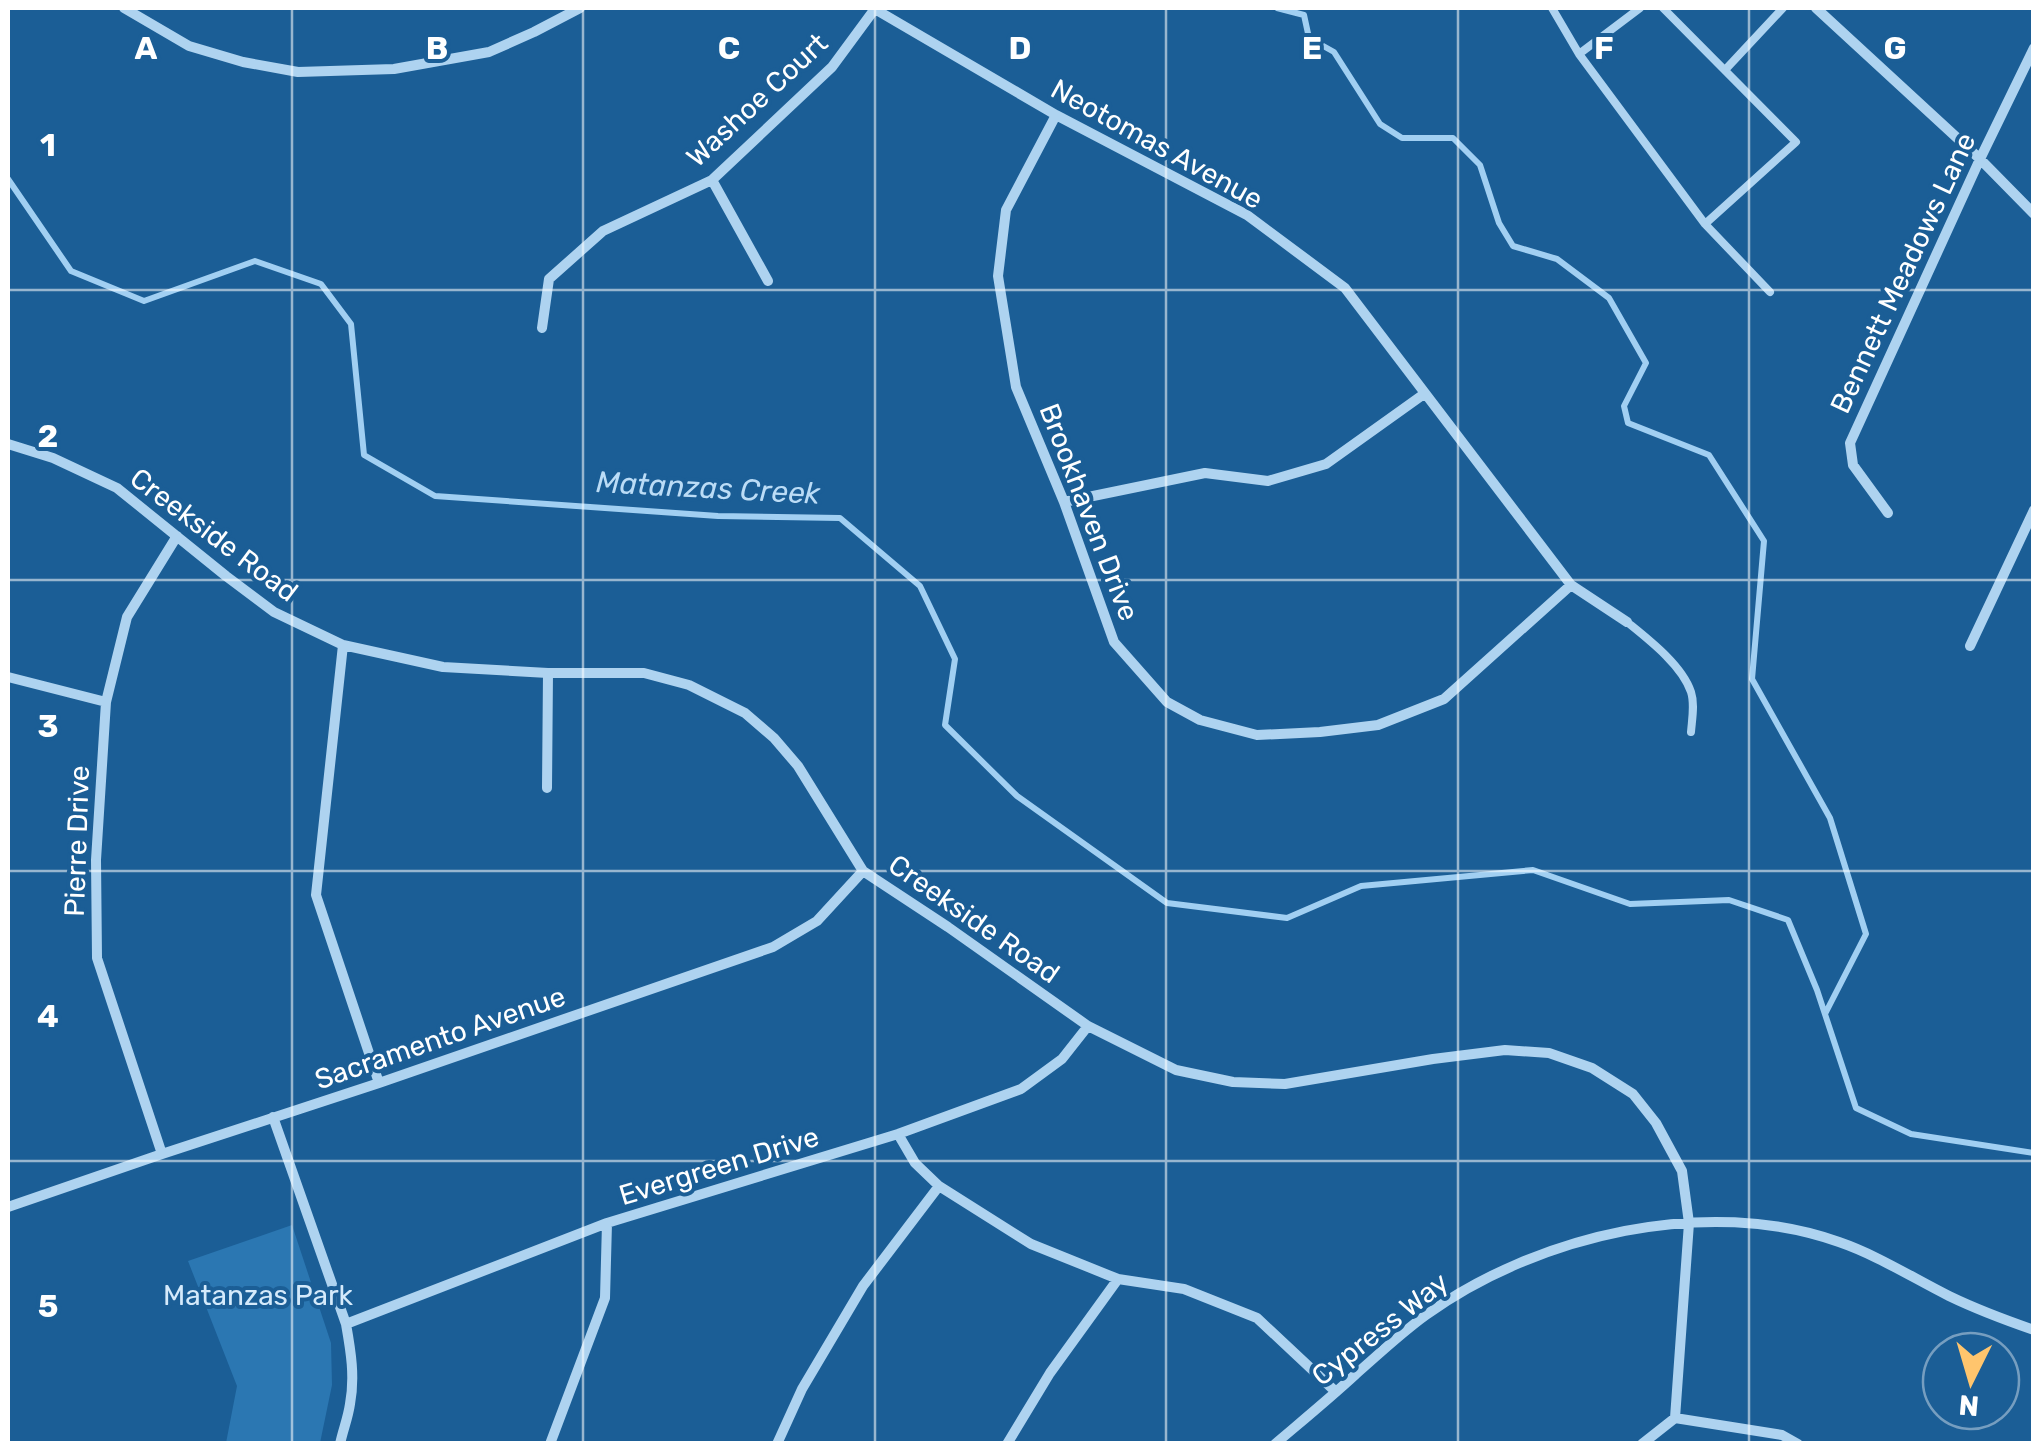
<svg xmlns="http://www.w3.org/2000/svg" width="2041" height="1451" font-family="Rubik,sans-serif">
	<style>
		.green { fill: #2b77b2 }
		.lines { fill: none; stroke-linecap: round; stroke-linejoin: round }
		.stream { stroke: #a1cff2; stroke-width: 6 }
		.lane { stroke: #aed3f0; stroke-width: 8 }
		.street { stroke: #aed3f0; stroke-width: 10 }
		.grid { fill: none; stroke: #fff; stroke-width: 2.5; stroke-opacity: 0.55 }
		.labels { text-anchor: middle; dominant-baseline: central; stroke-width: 8; stroke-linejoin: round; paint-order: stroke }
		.street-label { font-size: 28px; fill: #fff; stroke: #1b5e96 }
		.park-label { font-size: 28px; fill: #d5eafb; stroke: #1b5e96 }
		.water-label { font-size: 30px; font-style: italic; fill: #bbdcf6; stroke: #1b5e96 }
		.grid-label { font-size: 32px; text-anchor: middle; font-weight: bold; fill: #fff; stroke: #1b5e96; stroke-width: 8; stroke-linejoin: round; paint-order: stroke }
	</style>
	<rect width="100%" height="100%" fill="#1b5e96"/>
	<path class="green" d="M292 1225 331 1343 332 1385 320 1443H226L237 1386 188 1261Z"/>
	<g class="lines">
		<path class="stream" d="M1277 8 1304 15 1309 38 1334 52 1380 124 1402 138H1453L1480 165 1499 223 1513 246 1557 259 1609 298 1646 363 1624 406 1628 423 1709 455 1764 541 1752 679 1830 818 1866 934 1825 1014
			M8 179 71 271 144 301 255 261 321 284 351 324 364 455 435 496 718 516 840 518 920 586 955 659 945 725 1017 796 1167 903 1287 918 1361 886 1533 870 1630 904 1729 900 1788 920 1817 990 1856 1108 1911 1134 2034 1153"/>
		<path class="lane" d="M1552 8 1579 54 1705 224 1770 292
			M1663 8 1796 142 1705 224
			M1579 54 1640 8
			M1725 70 1783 8
			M1627 622C1648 639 1682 665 1691 692 1695 704 1692 719 1691 732"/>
		<path class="street" d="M124 8 189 46 243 62 298 72 394 69 489 52 534 32 580 8
			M873 8 1056 115 1247 215 1345 288 1571 585 1627 622
			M1816 8 1980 159 2034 214
			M1056 115 1006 210 998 276 1016 387 1064 502 1114 642 1167 702 1200 720 1257 735 1320 732 1378 725 1444 699 1571 585
			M712 180 768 281
			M542 328 549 279 603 231 712 180 832 67 874 10
			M8 444 53 458 117 488 226 576 274 612 343 645 443 667 548 673H644L689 685 745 713 774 738 798 766 863 871 948 927 1088 1026 1176 1070 1233 1082 1285 1084 1433 1059 1505 1050 1549 1053 1592 1068 1633 1094 1656 1123 1682 1171 1689 1223 1675 1418
			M1064 502 1205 473 1268 481 1326 464 1424 394
			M1888 513 1853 465 1850 443 1980 159 2034 48
			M343 645 316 895 379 1083
			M1970 646 2034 510
			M8 677 106 702
			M547 788 548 673
			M273 1117 346 1324C351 1352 355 1377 350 1404 348 1418 343 1430 340 1444
			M898 1134 915 1163 939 1186 1031 1244 1118 1279 1184 1289 1257 1318 1336 1392
			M162 1154 97 958 96 860 106 702 127 617 177 536
			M8 1207 162 1154 379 1083 773 947 817 921 863 871
			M346 1324 607 1223 898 1134 1021 1089 1062 1059 1088 1026
			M550 1444 605 1298 607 1223
			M777 1444 802 1389 863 1286 939 1186
			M1007 1444 1050 1373 1118 1279
			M1275 1444C1302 1421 1330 1398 1356 1374 1379 1354 1401 1333 1426 1315 1537 1235 1708 1195 1839 1242 1877 1255 1913 1278 1949 1296 1976 1309 2005 1320 2034 1330
			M1642 1444 1675 1418 1782 1435 1798 1444"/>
	</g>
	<path class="grid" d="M292 8V1444M583 8V1444M875 8V1444M1166 8V1444M1458 8V1444M1749 8V1444M8 290H2034M8 580H2034M8 871H2034M8 1161H2034"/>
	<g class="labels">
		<g class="street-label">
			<text transform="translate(757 100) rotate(-43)">Washoe Court</text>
			<text transform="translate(1157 144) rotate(29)">Neotomas Avenue</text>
			<text transform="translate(1903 273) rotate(-65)">Bennett Meadows Lane</text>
			<text transform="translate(1089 512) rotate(69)">Brookhaven Drive</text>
			<text transform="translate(214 535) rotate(37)">Creekside Road</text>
			<text transform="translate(77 841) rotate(-88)">Pierre Drive</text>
			<text transform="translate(974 919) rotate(35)">Creekside Road</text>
			<text transform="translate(440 1038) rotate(-19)">Sacramento Avenue</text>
			<text transform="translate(719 1166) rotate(-17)">Evergreen Drive</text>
			<text transform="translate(1380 1329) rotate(-38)">Cypress Way</text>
		</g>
		<g class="park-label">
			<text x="258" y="1295">Matanzas Park</text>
		</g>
		<g class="water-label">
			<text transform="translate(708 488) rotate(3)">Matanzas Creek</text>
		</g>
	</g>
	<g class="grid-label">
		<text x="146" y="59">A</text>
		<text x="437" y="59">B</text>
		<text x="729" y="59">C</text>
		<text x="1020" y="59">D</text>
		<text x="1312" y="59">E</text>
		<text x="1604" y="59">F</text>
		<text x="1895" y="59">G</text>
		<text x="48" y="156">1</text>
		<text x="48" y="447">2</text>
		<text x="48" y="737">3</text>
		<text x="48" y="1027">4</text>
		<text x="48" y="1317">5</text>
	</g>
	<rect width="2041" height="1451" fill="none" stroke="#ffffff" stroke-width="20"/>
	<g transform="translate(1971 1381) rotate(185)"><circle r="48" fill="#1b5e96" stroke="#769ec0" stroke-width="2.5"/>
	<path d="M0-8L18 38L0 25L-18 38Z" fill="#ffc56d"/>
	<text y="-15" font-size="28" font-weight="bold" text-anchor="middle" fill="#ffffff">N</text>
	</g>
</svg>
